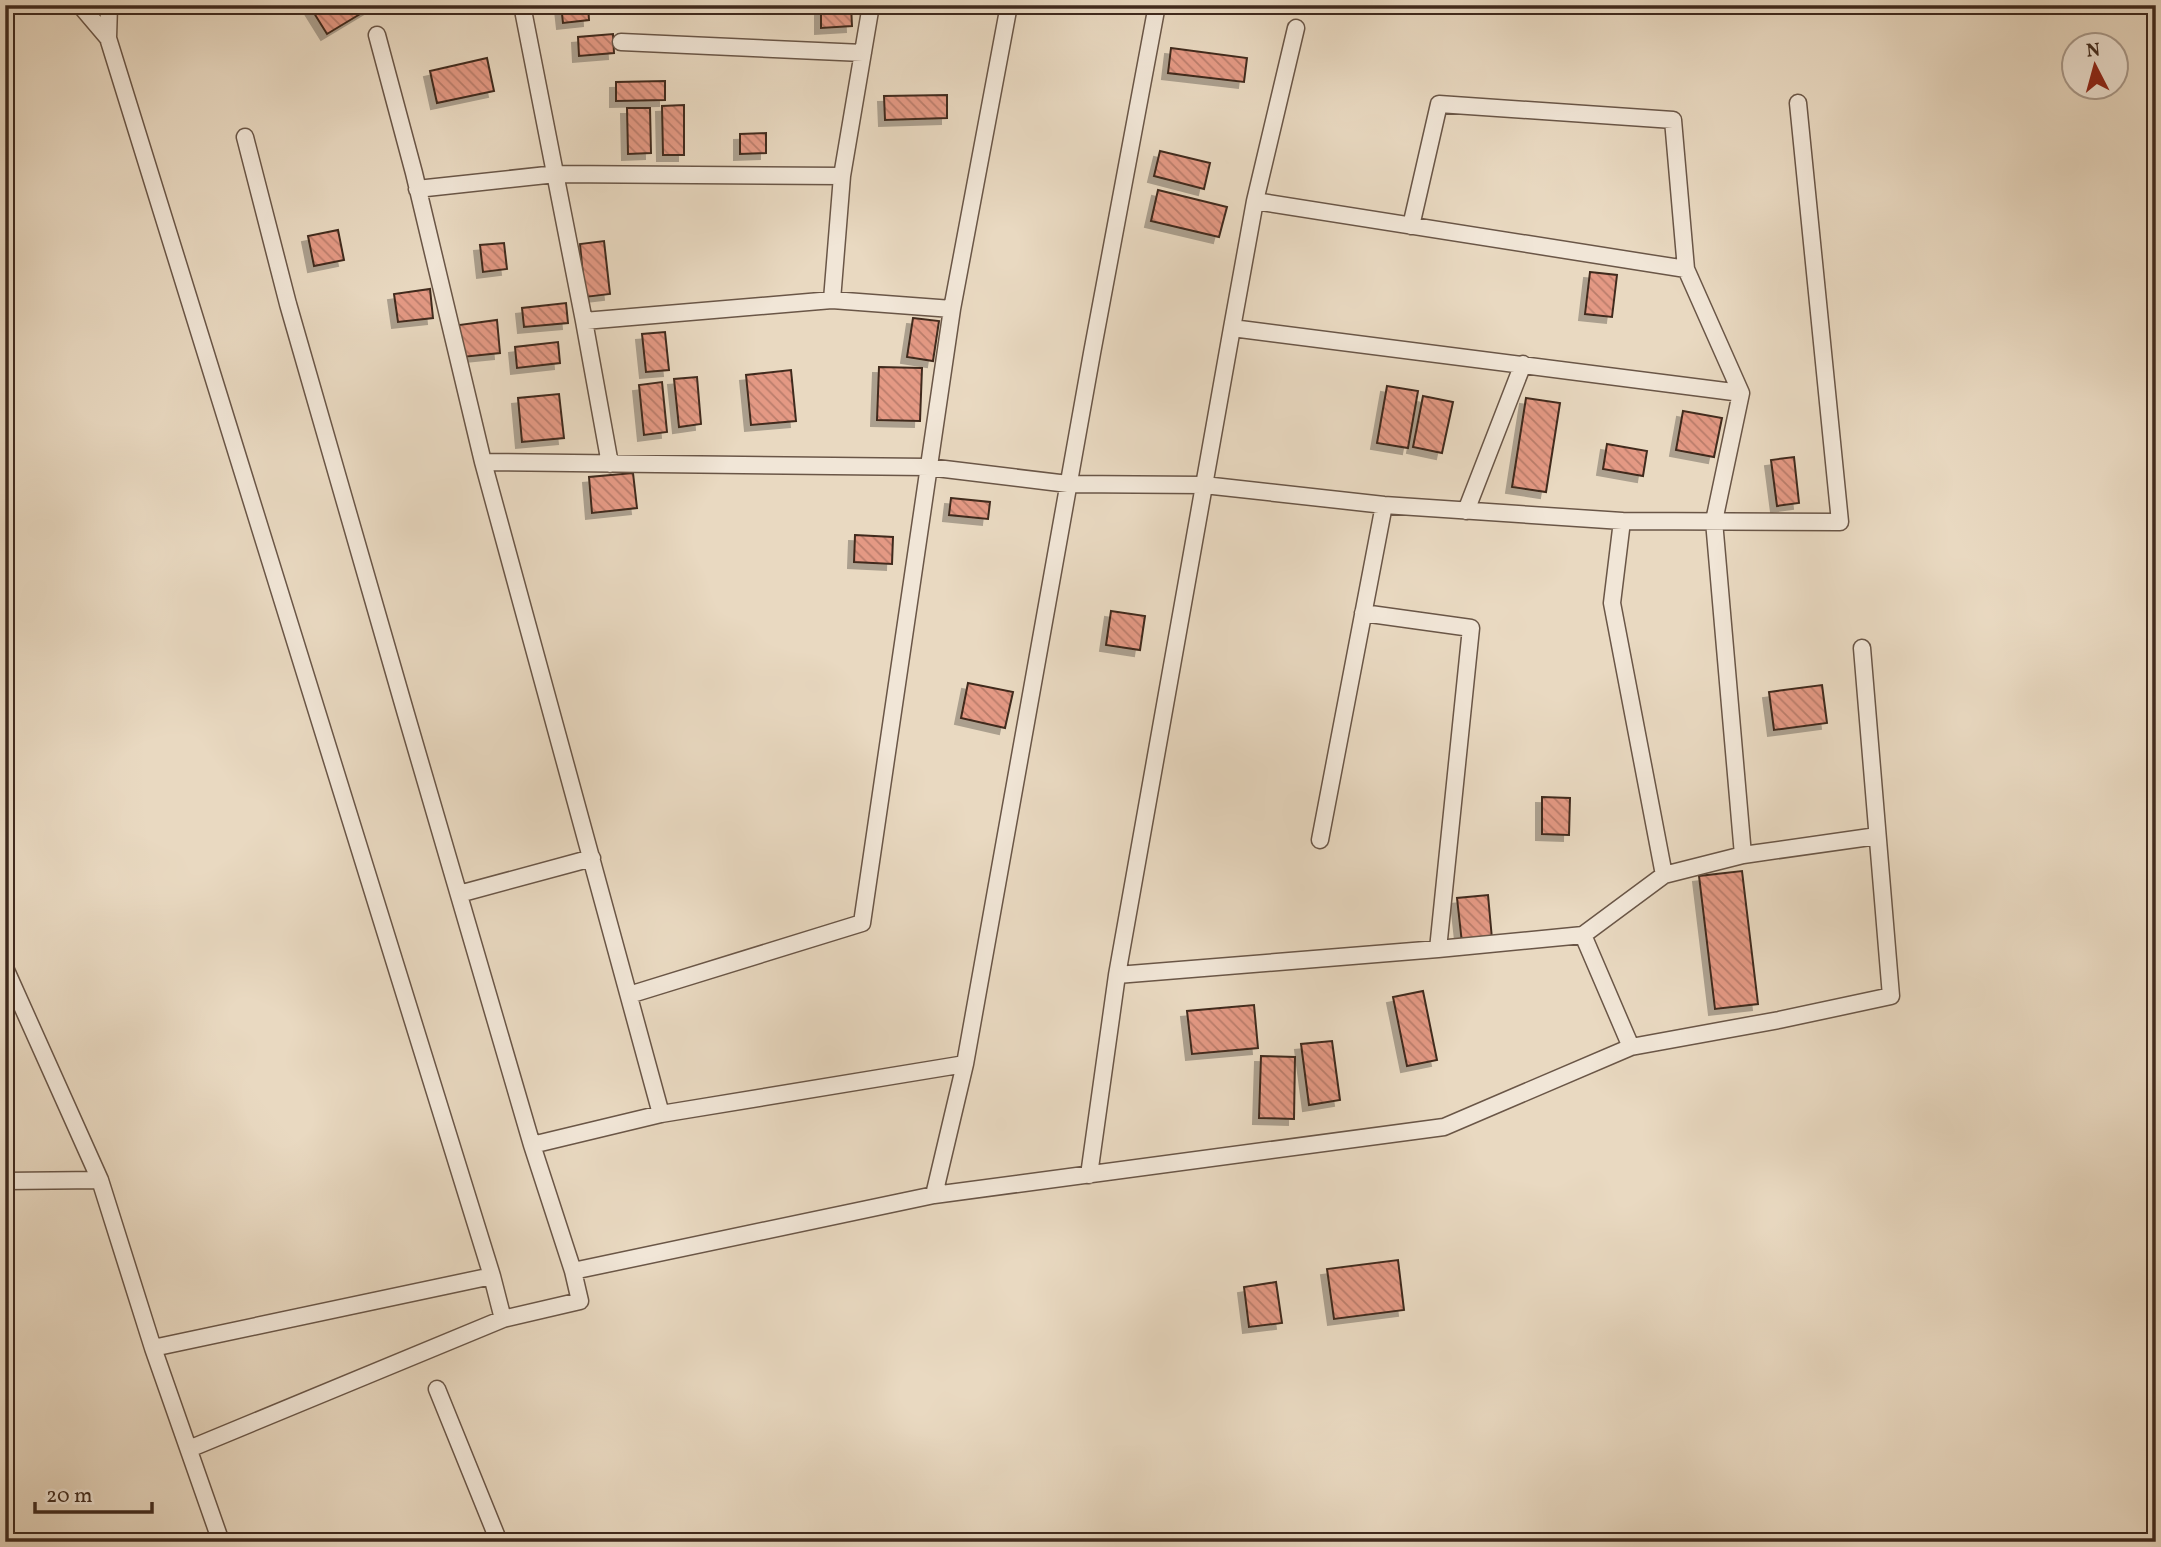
<svg xmlns="http://www.w3.org/2000/svg" width="2161" height="1547" font-family="Vollkorn,serif">
	<style>
		.building { fill: url(#building-back-hatch); stroke: #402a1e; stroke-width: 2; filter: url(#shadow) }
		.lines { fill: none; stroke-linecap: round; stroke-linejoin: round }
		.lane-casing { stroke: #6a5647; stroke-width: 19 }
		.lane { stroke: #f1e6d7; stroke-width: 16 }
	</style>
	<defs>
		<pattern id="building-back-hatch" width="6" height="6" patternUnits="userSpaceOnUse" patternTransform="scale(1.75)"><rect width="6" height="6" fill="#e49984"/><path d="M-1 5l2 2M0 0l6 6M5-1l2 2" fill="none" stroke="#ba7d6b"/></pattern>
		<filter id="shadow"><feDropShadow dx="-6" dy="6" stdDeviation="0" flood-color="#0004"/></filter>
	</defs>
	<rect width="100%" height="100%" fill="#e9d9c1"/>
	<filter id="stains"><feTurbulence type="fractalNoise" baseFrequency=".00286" numOctaves="4"/><feColorMatrix values="0 0 0 0 .2 0 0 0 0 .09 0 0 0 0 .02 0 0 0 .5 -.17"/></filter>
	<radialGradient id="worn" r=".72"><stop offset=".6" stop-color="#630" stop-opacity="0"/><stop offset="1" stop-color="#630" stop-opacity=".3"/></radialGradient>
	<path class="building" d="M309 5H375L327 34Z
		M561 5H588L589 20 563 23Z
		M821 5H851L852 26 821 28Z
		M613 34 614 53 579 56 578 37Z
		M1171 48 1247 58 1244 82 1168 73Z
		M487 58 494 91 437 103 430 71Z
		M665 81V100L616 101V82Z
		M947 95V118L885 120 884 96Z
		M684 105V155H663L662 106Z
		M627 108H650L651 153 628 154Z
		M766 133V153L740 154V134Z
		M1160 151 1210 163 1204 189 1154 176Z
		M1158 190 1227 207 1219 237 1151 221Z
		M338 230 344 260 314 266 308 236Z
		M604 241 610 294 585 297 580 244Z
		M504 243 507 269 483 272 480 245Z
		M1590 272 1617 275 1612 317 1585 314Z
		M430 289 433 318 398 322 394 294Z
		M566 303 568 323 524 327 522 308Z
		M913 318 939 321 933 361 907 357Z
		M497 320 500 353 462 357 459 325Z
		M665 332 669 370 646 372 642 334Z
		M558 342 560 363 517 368 515 347Z
		M879 367 922 368 920 421 877 420Z
		M791 370 796 421 751 425 746 375Z
		M697 377 701 424 679 427 674 379Z
		M662 382 667 432 644 435 639 385Z
		M1387 386 1418 391 1408 448 1377 443Z
		M559 394 564 438 522 442 518 398Z
		M1423 396 1453 402 1442 453 1413 447Z
		M1526 398 1560 403 1546 492 1512 487Z
		M1683 411 1722 418 1714 457 1676 450Z
		M1607 444 1647 451 1643 476 1603 469Z
		M1794 457 1799 503 1777 506 1771 460Z
		M633 473 637 508 592 513 589 477Z
		M951 498 990 502 988 519 949 515Z
		M855 535 893 537 892 564 854 562Z
		M1111 611 1145 616 1140 650 1106 645Z
		M968 683 1013 692 1005 728 961 718Z
		M1822 685 1827 723 1774 730 1769 692Z
		M1542 797 1570 798 1569 835 1542 834Z
		M1742 871 1758 1004 1715 1009 1699 876Z
		M1488 895 1492 939 1462 943 1457 898Z
		M1423 991 1437 1060 1407 1066 1393 997Z
		M1254 1005 1258 1048 1192 1054 1187 1011Z
		M1332 1041 1340 1100 1309 1105 1301 1044Z
		M1261 1056 1295 1057 1294 1119 1259 1118Z
		M1398 1260 1404 1310 1334 1319 1327 1269Z
		M1276 1282 1282 1323 1249 1327 1244 1287Z"/>
	<g class="lines">
		<defs>
			<path id="lane" d="M80 5 108 38 492 1276 153 1348
				M522 5 584 321
				M377 35 414 173 483 462 661 1114
				M108 38 109 5
				M621 42 863 53
				M245 137 288 304 406 714 532 1145 573 1271 580 1301 503 1319 492 1276
				M417 189 556 174 842 176 871 5
				M1255 201 1686 269
				M1411 226 1439 104 1673 120 1686 269 1741 393 1714 521 1743 855
				M832 300 952 309
				M1232 328 1741 393
				M483 462 928 467 1068 484 1204 485 1384 505 1622 521 1840 522 1798 103
				M610 464 584 321 832 300 842 176
				M1466 511 1523 364
				M1363 613 1471 628 1438 949 1583 935
				M1320 840 1384 505
				M1664 875 1743 855 1877 836
				M459 894 592 858
				M5 968 100 1180 153 1348 221 1542
				M1117 975 1438 949
				M629 995 862 923 952 309 1009 5
				M1631 1047 1779 1020 1891 996 1862 648
				M532 1145 661 1114 965 1064
				M1089 1175 1117 975 1232 328 1255 201 1296 28
				M5 1181 100 1180
				M934 1195 965 1064 1092 353 1157 5
				M573 1271 934 1195 1444 1127 1631 1047 1583 935 1664 875 1612 603 1622 521
				M437 1389 499 1542
				M189 1449 503 1319"/>
		</defs>
		<use href="#lane" class="lane-casing"/>
		<use href="#lane" class="lane"/>
	</g>
	<rect width="2161" height="1547" fill="none" stroke="#e9d9c1" stroke-width="28"/>
	<rect x="7" y="7" width="2147" height="1533" fill="none" stroke="#402a1e" stroke-width="3.5"/>
	<rect x="14" y="14" width="2133" height="1519" fill="none" stroke="#402a1e" stroke-width="2"/>
	<g transform="translate(2095 66) rotate(354)"><circle r="33" fill="#f1e6d7" stroke="#aa9b8d" stroke-width="2"/>
	<path d="M0-5L12 26L0 18L-12 26Z" fill="#8f2418"/>
	<text y="-10" font-size="19" font-weight="bold" text-anchor="middle" fill="#402a1e">N</text>
	</g>
	<path d="M35 1502v10h117v-10" fill="none" stroke="#402a1e" stroke-width="3.5"/>
	<text x="46" y="1502" font-size="21" fill="#402a1e" stroke="#f1e6d7" stroke-width="5" paint-order="stroke">20 m</text>
	<rect width="100%" height="100%" filter="url(#stains)"/>
	<rect width="100%" height="100%" fill="url(#worn)"/>
</svg>
